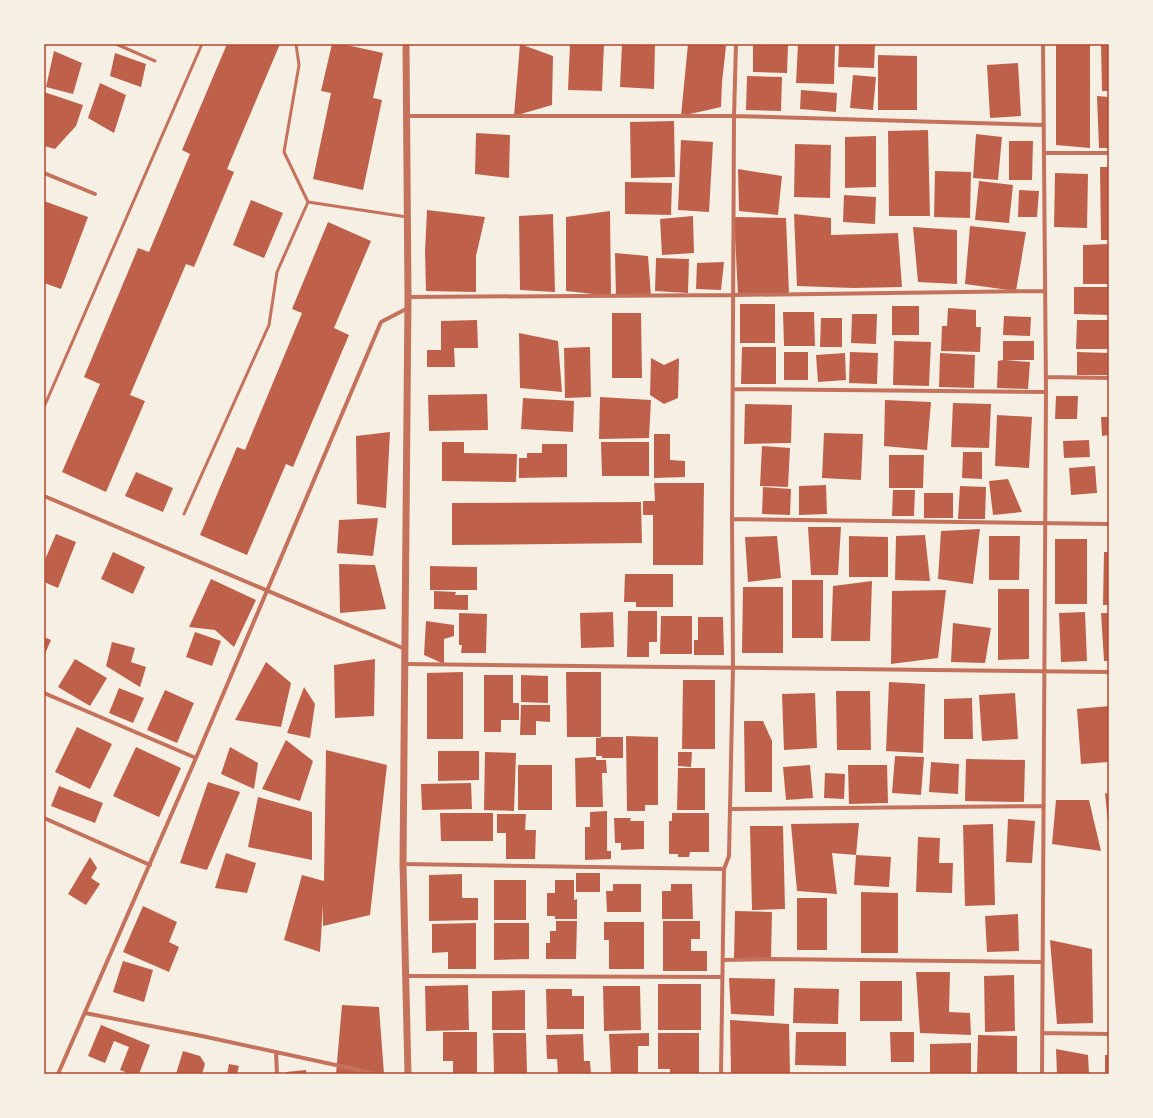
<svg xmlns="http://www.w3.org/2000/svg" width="1153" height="1118" font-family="Cabin,sans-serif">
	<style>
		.building { fill: #bf614a }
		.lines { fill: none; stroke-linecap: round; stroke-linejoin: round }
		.service { stroke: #c5725c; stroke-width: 3 }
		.minor { stroke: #c5725c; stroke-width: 4 }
		.tertiary { stroke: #c5725c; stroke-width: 7 }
		.neatline { fill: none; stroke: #b5482f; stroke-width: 1.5 }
	</style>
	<rect width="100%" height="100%" fill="#f6efe4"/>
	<path class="building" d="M227 44H280L227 169 234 172 194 267 186 264 130 395 145 401 106 492 62 472 100 384 84 377 138 248 149 252 190 154 182 150Z
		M332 44H342L383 53 373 98 382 100 363 190 313 179 331 93 321 91Z
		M520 44 553 56 552 105 514 116Z
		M570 44H604L602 91 568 90Z
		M622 44H655L654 89 620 87Z
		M688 44H719L726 46 722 82 721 107 681 116Z
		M753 44H788L787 73 753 72Z
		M798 44H835L834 84 796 83Z
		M839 44H875L874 68 838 67Z
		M1056 44H1090V148L1056 145Z
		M1101 44H1109V91H1102Z
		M54 51 82 63 73 94 46 87Z
		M115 53 146 64 141 87 110 76Z
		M878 55 917 56V110H878Z
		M1018 63 1021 116 990 118 987 65Z
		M853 75 876 77 873 110 850 108Z
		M747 76 782 77 781 111 746 110Z
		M100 83 126 95 114 133 88 118Z
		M801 90 837 93 836 112 800 109Z
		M44 92 83 105 76 126 55 149 44 146Z
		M1097 96 1109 97V148H1099Z
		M674 121 675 177 631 178 630 122Z
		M928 130 930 216H889L888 131Z
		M476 133 510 135 509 178 475 174Z
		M976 134 1002 137 998 180 973 178Z
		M876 136V187L845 188V137Z
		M681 140 713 142 709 212 678 210Z
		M1009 141H1033L1032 180H1009Z
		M795 144 831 145 830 198 794 197Z
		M1100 167H1109V240H1101Z
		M738 169 782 176 778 215 739 211Z
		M935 171 971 172 970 218 934 217Z
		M1055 173 1088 174 1087 228 1054 227Z
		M979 181 1013 185 1009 223 975 220Z
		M625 182 672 183 671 215 625 214Z
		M1019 190 1039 191 1037 217H1018Z
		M844 195 876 197 875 224 843 222Z
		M251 200 283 213 264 258 233 245Z
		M44 201 88 217 61 289 44 283Z
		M427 210 485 217 476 256V292L426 291 425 252Z
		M610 211 611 296 566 291V217Z
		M553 214 555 292 520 290 519 216Z
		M794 214 831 218V235L898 233 902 287 853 288 797 286Z
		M693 216 694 253 662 255 660 219Z
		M734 217 786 218 789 294 738 295Z
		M328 222 371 241 334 328 349 335 293 467 286 464 247 555 200 535 237 447 245 450 302 313 292 309Z
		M970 226 1026 232 1016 291 965 284Z
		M913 227 957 230V284L918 282Z
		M1109 244V284H1083V245Z
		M615 253 648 256 651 296H616Z
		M656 258 689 259 688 293 655 291Z
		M724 262 721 290 696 289 697 263Z
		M1074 287H1109V315L1074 314Z
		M740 304H775V343H740Z
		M892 306H919V335H892Z
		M948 308 976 310V327H981L980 352 941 351 942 326H947Z
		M783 312H814L815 346H784Z
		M612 313H641L642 378H612Z
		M852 314H877L876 344 851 343Z
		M1004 316 1031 317 1030 336 1003 335Z
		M821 318H842V347H820Z
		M477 320 478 348H454L455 367H427V350H441V321Z
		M1077 320H1109V349H1076Z
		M519 333 558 341 562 392 520 388Z
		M894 341 931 342 929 386 893 385Z
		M1003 341H1034V360H1005L1030 362 1028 389 997 388 998 361 1003 360Z
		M590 347 591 397 565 398 564 348Z
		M742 347H776V384H741Z
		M784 352H808V380H784Z
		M850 352 878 353 877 384 849 383Z
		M1077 352 1109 353V375H1077Z
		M845 353 846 380 818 382 816 355Z
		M940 353 975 355 974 388 939 387Z
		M651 358 664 365 679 358 678 398 664 404 650 395Z
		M487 394 488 430 429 431 428 395Z
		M1056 396H1078L1077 419H1055Z
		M600 397 651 400 649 438 599 439Z
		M523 398 574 401 573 432 521 429Z
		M885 400 931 402 927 450 884 446Z
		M953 403 991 404 989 448 951 447Z
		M745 404 792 405 791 443 744 444Z
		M997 415 1032 417 1029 468 995 466Z
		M1101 417H1109V435L1102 436Z
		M390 432 386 508 357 504 356 436Z
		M824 433 863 434 861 480 822 478Z
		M654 434H670V460L685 461V477L654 478Z
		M1089 440 1090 457 1064 458 1063 441Z
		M442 442H464V453L517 454 516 482 442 481Z
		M601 442H649V476H602Z
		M542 444H567V477L519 478V458H527V453H542Z
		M762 446 790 448 788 487 760 486Z
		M963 452H982V479L962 478Z
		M889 455H924L923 488H889Z
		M1095 466 1097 493 1071 495 1069 468Z
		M136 472 173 488 163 512 125 496Z
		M1008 479 1022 512 993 515 989 481Z
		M654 483H704L703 565H653V515H643V501H655Z
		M826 485 827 514 799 515V486Z
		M960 486 986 487 985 519H958Z
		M763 487 791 489 790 515 762 514Z
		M893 490H915L914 516H892Z
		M924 493H953V518H924Z
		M641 502 642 543 452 545V503Z
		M378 518 373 556 337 553 339 520Z
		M808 527H841L838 575H811Z
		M980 529 973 584 938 579 941 531Z
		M56 534 76 542 58 588 44 582V562Z
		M925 535 930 581 895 580 896 536Z
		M777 536 781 578 748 582 745 537Z
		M849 536 888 537V577H849Z
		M989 536H1020L1019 580H989Z
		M1055 539H1087V604H1055Z
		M113 552 145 567 133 594 101 579Z
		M1104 552H1109V605H1103Z
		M339 564 375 565 386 609 340 613Z
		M430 566 477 567V590H430Z
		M625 574H673V607H636V602H624Z
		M211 579 256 600 234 647 215 630 189 627Z
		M792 580H823V638H792Z
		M872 581 870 641H831L833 586Z
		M743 587H783V653H742Z
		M998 589H1029V659L998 660Z
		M946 590 938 658 891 664 892 591Z
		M434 591 456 592 455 595H468V610L434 609Z
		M628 611H657V642H649V657H627Z
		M613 612 614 647 581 648 580 613Z
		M1085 612 1087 661 1061 662 1059 613Z
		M459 613 487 614 486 653H461L462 645H459Z
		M1101 613H1109V661H1104Z
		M661 616H692V654H660Z
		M698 617H723L724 655H694V640H698Z
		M426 621 454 625V636L444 639V664L424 655Z
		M953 623 991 628 985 663 951 662Z
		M195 632 221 641 212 666 186 657Z
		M44 637 51 640 44 656Z
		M112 642 135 648 131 662 146 667 140 687 106 666Z
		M75 659 107 678 90 706 58 687Z
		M375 659 374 716 335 718 334 665Z
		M266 662 291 683 281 727 235 720Z
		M463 672V739H427V673Z
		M566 672H601V737H567Z
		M484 675H513V703H519V720H501V732H484Z
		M521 675 548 676V703L521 702Z
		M683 680H715V749H682Z
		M889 682 925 684 923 753 886 751Z
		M304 687 315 704 310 738 287 733Z
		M119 688 144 698 133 723 109 713Z
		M165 690 194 703 177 743 147 730Z
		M836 691H870L871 750H837Z
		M815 693 817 748 784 750 782 694Z
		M1015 693 1018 739 982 741 979 695Z
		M972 698 973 739H944V699Z
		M521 705H550V722L536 721V735H520Z
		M1109 706V762L1081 764 1077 709Z
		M744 721H763L772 741V792H745Z
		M77 727 112 744 90 789 55 772Z
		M626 736 658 737V805H645V811H627Z
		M601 737H623V758H602V756H596V738H601Z
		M286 740 313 761 300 801 262 789Z
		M136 747 181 768 159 817 113 796Z
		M230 747 258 763 254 789 221 774Z
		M326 750 387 765 370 915 323 926V905L320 952 284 940 302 875 324 881Z
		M438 751H479V780L438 781Z
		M485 752 516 753 514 811 484 810Z
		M678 752H692L691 767 678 766Z
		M895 756 924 757 921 795 892 793Z
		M596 757V760H606L607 773H602L603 807H576L575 758Z
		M966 759 1025 760 1024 802 965 801Z
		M931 762 959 764 958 794 929 792Z
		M518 765H552V810H518Z
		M810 765 813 798 786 800 783 767Z
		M848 765H887L888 803 849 804Z
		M678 768H705V810H677Z
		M825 773 845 774 844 799 824 798Z
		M208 782 240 792 207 870 180 863Z
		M471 783 472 809 422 810 421 784Z
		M59 786 103 803 95 823 51 806Z
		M1105 793 1109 794V823H1108Z
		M258 797 312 812V860L248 847Z
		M1056 800H1089L1101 851 1052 844Z
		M607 811V851H611V859L585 860V827H590V812Z
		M440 813H493V841H441Z
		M672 813H709V852H690L689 857H678V854H669V821H672Z
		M497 814H526L525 830H536L535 859H506V833H497Z
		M614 818H631L630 821H644V849L621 850V843H615Z
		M1008 819 1035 821 1032 863 1006 862Z
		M859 823 856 855 832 853 837 894 797 891 791 824Z
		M993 824 995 905 965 906 963 825Z
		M750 826H783L785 909 752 910Z
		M918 837 940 838 939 863H953L952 893 916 892Z
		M226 853 256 863 247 893 215 888Z
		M856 855 891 857 889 887 854 885Z
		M90 857 97 868 91 878 100 884 86 905 68 894Z
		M576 873H600V892H576Z
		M462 874V898H478V920L429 921V875Z
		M494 880H526V920H494Z
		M555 880H574V900L577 899V919H555V916H547V893H555Z
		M613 884H641V912H607L606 891H613Z
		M671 884H692L693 919H662V891H671Z
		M861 892 898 893V953H861Z
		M797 898H827V950H797Z
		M143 906 177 922 169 942 179 947 169 972 123 952Z
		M735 911 772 912 771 959 734 958Z
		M1018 914 1019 951 987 952 985 916Z
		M556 921H577L576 959H546V943H550V931H556Z
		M663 921H700V939H691V951H707V971H663Z
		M604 922H644V969H609V940H604Z
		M476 923V969H448V952L432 953V924Z
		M494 923H529V959L494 960Z
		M1050 940 1092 949 1093 1023 1057 1024Z
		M123 961 153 970 144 1002 113 992Z
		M916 972H950L949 1012 970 1013 971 1035 920 1033Z
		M1014 975 1015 1031 985 1032 984 976Z
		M729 978 775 979 774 1016 731 1014Z
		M860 981H902V1021H860Z
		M658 984H701V1030H658Z
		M468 985 469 1030 426 1031 425 986Z
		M603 986H640L641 1030 604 1031Z
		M794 988 839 989 838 1024 793 1023Z
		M546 989H572V996H584V1029H547Z
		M525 990V1030H492V991Z
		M342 1005 379 1007 384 1074H336Z
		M730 1020 789 1024 790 1074H731Z
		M101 1025 150 1045 139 1074H130L120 1070 129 1047 114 1041 105 1063 88 1056Z
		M443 1032H477V1074H453V1061H443Z
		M796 1032H846V1066L795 1065Z
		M890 1032H914V1062H891Z
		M493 1033H526L527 1074H494Z
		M649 1033V1046H638V1074H611L609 1034Z
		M658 1033H699V1074H670V1069H658Z
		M583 1034 584 1061H590L591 1074H558L557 1059H547L546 1035Z
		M978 1035 1017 1036V1074H977Z
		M971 1043V1074H930V1044Z
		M1056 1049 1088 1055 1089 1074H1057Z
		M183 1051 200 1056 205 1064 202 1074H176Z
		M1105 1055H1109V1074H1105Z
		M229 1064 239 1066 237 1074H227Z
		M306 1070V1074H285L286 1072Z"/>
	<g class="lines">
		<path class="service" d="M116 44 155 61
			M296 44 299 65 284 152 308 202
			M44 407 202 44
			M184 514 269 325 277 272 308 202 407 217"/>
		<path class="minor" d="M407 116H734L1044 125
			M1044 153H1109
			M44 173 95 194
			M408 297 734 295 1045 291
			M1046 377 1109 378
			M733 389 1046 392
			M44 496 405 649
			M732 519 1109 524
			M406 664 1109 672
			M44 693 196 758
			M730 809 1044 806
			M44 818 150 865
			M403 864 724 869
			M723 960 771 959 1042 962
			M405 976 722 977
			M85 1013 202 1036 377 1074
			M1042 1033 1109 1034
			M276 1052 277 1074
			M58 1074 196 758 381 322 408 308
			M721 1074 724 869 729 856 733 667 732 519 734 116 736 44
			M1042 1074 1046 392 1043 44"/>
		<path class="tertiary" d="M406 44 408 297 403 864 408 1074"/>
	</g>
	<rect width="1153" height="1118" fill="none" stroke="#f6efe4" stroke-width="90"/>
	<rect x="45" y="45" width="1063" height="1028" class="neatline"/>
</svg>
